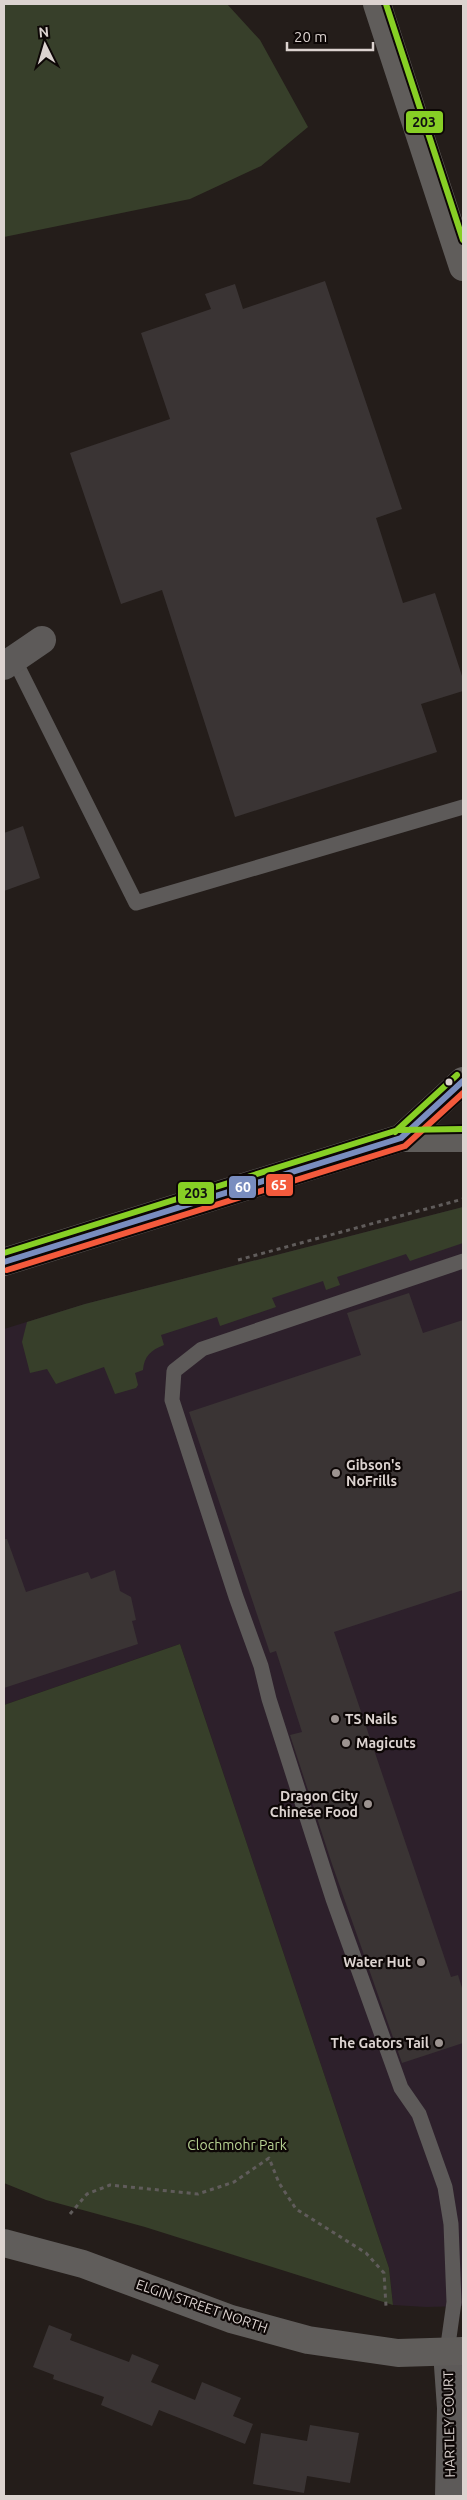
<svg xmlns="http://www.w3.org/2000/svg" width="467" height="2500" font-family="Ubuntu,sans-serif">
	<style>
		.commercial { fill: #2d202b }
		.green { fill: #373f2a }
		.building { fill: #3a3434 }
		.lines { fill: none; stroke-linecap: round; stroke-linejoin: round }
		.path { stroke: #605c5b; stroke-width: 3; stroke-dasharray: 4 4; stroke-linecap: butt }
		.lane { stroke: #5d5a59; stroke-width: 15 }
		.street { stroke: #5d5a59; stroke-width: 28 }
		.secondary { stroke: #605d5b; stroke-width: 28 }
		.bus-1-casing { stroke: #0d0706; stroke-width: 10 }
		.bus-2-casing { stroke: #0d0706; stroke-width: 10 }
		.bus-3-casing { stroke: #0d0706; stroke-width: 10 }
		.bus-1 { stroke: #798dbf; stroke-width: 6 }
		.bus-2 { stroke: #f45a3c; stroke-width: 6 }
		.bus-3 { stroke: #87cf25; stroke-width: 6 }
		.bus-dot { fill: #dcd3d0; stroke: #0d0706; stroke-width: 2 }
		.poi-dot { fill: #9c9390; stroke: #0d0706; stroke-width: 2 }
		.labels { text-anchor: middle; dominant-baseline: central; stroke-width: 4.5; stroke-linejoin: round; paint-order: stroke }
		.poi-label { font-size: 14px; font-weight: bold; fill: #dcd3d0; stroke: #0d0706; text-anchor: start }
		.park-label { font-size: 14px; fill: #b7d292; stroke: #0d0706 }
		.street-label { font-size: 14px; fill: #dcd3d0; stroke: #0d0706 }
		.line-badge { stroke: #0d0706; stroke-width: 2 }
		.badge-label { font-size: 14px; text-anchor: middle; font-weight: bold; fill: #fff }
		.pale-badge-label { font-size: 14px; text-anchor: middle; font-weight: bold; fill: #111 }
	</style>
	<rect width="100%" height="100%" fill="#241d1a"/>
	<path class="commercial" d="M463 1207V2306L426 2307 393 2305 389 2268 180 1644 4 1705V1329L85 1304Z"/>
	<path class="green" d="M4 4H227L260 40 308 127 261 166 190 199 4 237Z
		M463 1207V1243L410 1261 406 1254 337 1277 340 1285 326 1290 323 1281 272 1298 276 1307 220 1326 217 1317 161 1335 164 1345C151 1350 144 1356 143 1370L135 1373 138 1385 136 1388 115 1394 104 1367 56 1384 47 1369 30 1373 22 1342 27 1322 85 1304Z
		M180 1644 389 2268 393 2305 145 2227 46 2200 4 2183V1705Z"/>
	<path class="building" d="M325 281 402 509 376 518 403 603 435 593 463 679V691L421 704 437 752 235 817 162 590 121 604 70 453 170 419 141 333 211 309 205 294 235 284 243 309Z
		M23 826 40 878 4 891V833Z
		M409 1293 423 1333 463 1320V1590L334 1632 451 1977 458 1975 463 1991V2043L402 2063 332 1864 290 1735 302 1732 276 1651 270 1653 189 1412 361 1355 347 1313Z
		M4 1539H7L26 1592 88 1572 91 1579 115 1570 120 1591 131 1597 136 1620 132 1621 138 1644 4 1688Z
		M49 2325 72 2334 70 2340 129 2362 132 2354 159 2365 151 2382 195 2400 202 2382 241 2398 233 2416 253 2424 245 2444 159 2410 152 2426 101 2405 104 2397 53 2379 54 2375 33 2367Z
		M310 2425 359 2433 350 2483 307 2476 304 2493 253 2484 261 2433 307 2441Z"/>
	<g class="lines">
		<path class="path" d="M238 1260 463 1199
			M70 2214 87 2194 110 2185 198 2194 234 2182 269 2158 279 2183 296 2209 366 2253 384 2273 386 2306"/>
		<path class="lane" d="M14 659 136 903 463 807
			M447 2352 454 2302 451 2224 445 2187 419 2114 401 2088 333 1899 269 1699 261 1666 236 1597 172 1400 174 1371 202 1349 463 1261"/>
		<path class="street" d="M4 666 42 640
			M447 2352 451 2408 449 2496"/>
		<path class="secondary" d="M377 4 463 267
			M401 1138 463 1081
			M4 1262 401 1138H463
			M4 2243 83 2264 231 2319 308 2340 398 2353 463 2351"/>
		<defs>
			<path id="bus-1" d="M4 1262 401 1138 463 1081"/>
			<path id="bus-2" d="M7 1270 405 1146 463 1093"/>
			<path id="bus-3" d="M386 4 463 240
				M395 1132 457 1075
				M4 1253 398 1130 463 1129"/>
		</defs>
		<use href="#bus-1" class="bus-1-casing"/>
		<use href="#bus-2" class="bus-2-casing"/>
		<use href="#bus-3" class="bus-3-casing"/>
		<use href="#bus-1" class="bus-1"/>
		<use href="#bus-2" class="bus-2"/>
		<use href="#bus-3" class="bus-3"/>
	</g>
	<circle class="bus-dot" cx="449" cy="1082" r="4.5"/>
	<g class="poi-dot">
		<circle cx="336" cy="1473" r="5"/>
		<circle cx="335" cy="1719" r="5"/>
		<circle cx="346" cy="1743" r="5"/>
		<circle cx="368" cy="1804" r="5"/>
		<circle cx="421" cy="1962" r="5"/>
		<circle cx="439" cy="2043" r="5"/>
	</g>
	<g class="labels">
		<g class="poi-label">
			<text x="346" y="1465">Gibson's<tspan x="346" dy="16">NoFrills</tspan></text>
			<text x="345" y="1719">TS Nails</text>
			<text x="356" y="1743">Magicuts</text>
			<text x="358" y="1796" text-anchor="end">Dragon City<tspan x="358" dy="16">Chinese Food</tspan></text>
			<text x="411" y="1962" text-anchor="end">Water Hut</text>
			<text x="429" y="2043" text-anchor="end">The Gators Tail</text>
		</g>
		<g class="park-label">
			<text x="237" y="2145">Clochmohr Park</text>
		</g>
		<g class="street-label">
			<text transform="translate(202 2306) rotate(19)">ELGIN STREET NORTH</text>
			<text transform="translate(449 2424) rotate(-91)">HARTLEY COURT</text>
		</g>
	</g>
	<g class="line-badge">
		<rect x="405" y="110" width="39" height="24" rx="5" fill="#87cf25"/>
		<rect x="265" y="1173" width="29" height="24" rx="5" fill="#f45a3c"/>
		<rect x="228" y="1175" width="29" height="24" rx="5" fill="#798dbf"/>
		<rect x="177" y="1181" width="38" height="24" rx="5" fill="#87cf25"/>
	</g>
	<g class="badge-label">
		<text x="279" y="1190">65</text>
		<text x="243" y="1192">60</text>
	</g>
	<g class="pale-badge-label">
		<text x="424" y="127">203</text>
		<text x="196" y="1198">203</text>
	</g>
	<rect width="467" height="2500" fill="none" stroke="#dcd3d0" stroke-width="10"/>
	<g transform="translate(45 45) rotate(355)" stroke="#0d0706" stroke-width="4" paint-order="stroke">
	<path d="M0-4L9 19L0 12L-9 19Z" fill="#dcd3d0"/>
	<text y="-8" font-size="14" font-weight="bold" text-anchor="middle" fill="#dcd3d0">N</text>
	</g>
	<path d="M287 42v8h86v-8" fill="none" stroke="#dcd3d0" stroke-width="2.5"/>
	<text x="294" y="42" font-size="15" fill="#dcd3d0" stroke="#0d0706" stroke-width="4" paint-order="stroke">20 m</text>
</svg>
